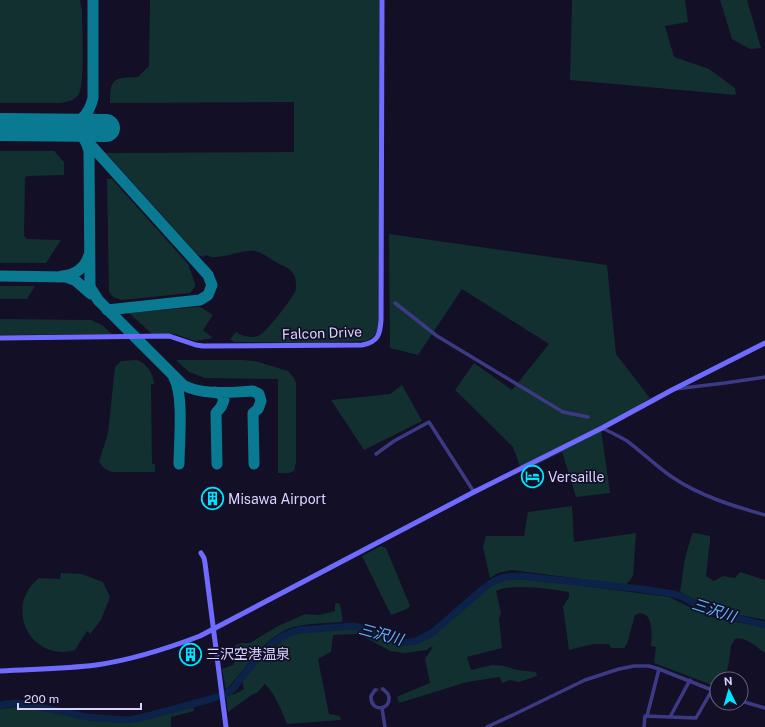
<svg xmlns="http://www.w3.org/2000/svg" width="765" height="727" font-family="'Public Sans','Noto Sans JP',sans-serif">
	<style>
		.green { fill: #12302f }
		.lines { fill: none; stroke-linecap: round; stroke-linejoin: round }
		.river { stroke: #0c2248; stroke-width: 7 }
		.taxiway { stroke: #0a7a92; stroke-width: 11 }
		.runway { stroke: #0a7a92; stroke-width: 28 }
		.street-tunnel { stroke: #312d47; stroke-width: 3.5; stroke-dasharray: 3.5 2; stroke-linecap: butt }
		.street { stroke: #3d3a85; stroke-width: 3.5 }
		.secondary { stroke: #6f6bff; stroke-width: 5 }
		.labels { text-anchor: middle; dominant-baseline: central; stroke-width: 3.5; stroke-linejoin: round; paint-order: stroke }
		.street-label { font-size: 14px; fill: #d9d4ff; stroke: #130f26 }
		.poi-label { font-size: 14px; fill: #d9d4ff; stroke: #130f26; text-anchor: start }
		.water-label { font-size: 15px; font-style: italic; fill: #62b6ff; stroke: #130f26 }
	</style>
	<rect width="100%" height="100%" fill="#130f26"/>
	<path class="green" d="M0 0H80L82 11C82 26 85 83 79 94 75 100 68 102 60 103H0Z
		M150 0H379V228L378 325C377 333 374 338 366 341L309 343 234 342 230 339 236 332C243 336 252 339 260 335 266 332 292 299 295 292 297 287 296 276 292 272 288 267 281 265 276 262 270 259 262 252 254 251 240 249 218 262 206 255L204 257 198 255 106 153 294 152V102L110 103C110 77 114 78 138 77L149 66Z
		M572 0H685L688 22 665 26 674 57 709 69 735 88 736 95 570 80Z
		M720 0H747L761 48 750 49 732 39Z
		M0 151H54L64 162V175L27 176 25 178 24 236 27 239 61 240 46 263H0Z
		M107 179H112L188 264 195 283V287L190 293 122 300 113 297 109 292Z
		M389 234 607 265 616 354 650 398 601 429 610 493 576 497 562 452 522 472 513 447 455 390 474 363 512 390 549 344 462 289 418 355 390 348Z
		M0 286H35L27 299H0Z
		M198 307 202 308 213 315 203 330 213 338 195 341 175 334H152L129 313Z
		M0 319 91 320 102 325 112 334 0 335Z
		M137 360C146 363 154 374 154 384H151L152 464H155V472H112L105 469 99 462 108 433 115 367 121 361Z
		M176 360H242L255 361 288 371 294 378 296 383V462L294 471 289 473H278V379L205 378 189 372Z
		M402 385 422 421 364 450 331 400 390 394Z
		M572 506 574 542 636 533 633 576 626 585 512 570 498 573 490 578 483 547 486 536H524L528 512Z
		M694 533 710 536V541L706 576 714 581 723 576 735 578 740 572 765 580V620L715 610 680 592 685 558 692 534Z
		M381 546 386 548 410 606 407 609 391 615 362 556Z
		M61 573 82 574 103 582 110 597 101 620 90 634 87 631 75 650C30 663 3 606 39 578L60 579Z
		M518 579 569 584 669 597 700 612 718 619 765 627V653C756 647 746 636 735 639L731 646 729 662 725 679H717V687L654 663 656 647 651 646C652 636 654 607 635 615L627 644 624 648H611L609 644H593L569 650 563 607 569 597V592C551 589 512 583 496 591L501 613 499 619 502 648 467 657 471 670 492 665 504 666 517 670 536 672 537 676 519 682 510 680 502 683 500 677 467 682 399 703 397 697 401 695 430 683 425 659 433 647H431L426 650 405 653 390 651 359 634 333 635 331 652 318 659 329 714 340 716 341 720 287 724C281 710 276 695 265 684L257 693 253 694 228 712 226 696 235 694 244 689 242 681 249 672 264 656 285 638 299 632 358 629 395 643 407 645 416 644 435 633 485 589 504 580Z
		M337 603 340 604C341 610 343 616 342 622 323 624 299 622 282 632 262 642 242 673 226 690L222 669 233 665 237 658 235 645 242 643H250L278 626 305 614 319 615 335 611V604Z
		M26 706 94 721 136 722 193 707 194 709V711L171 717V727H0V709Z"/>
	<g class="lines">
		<path class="river" d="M0 705 15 703 26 704 87 717 128 720 144 717 211 699 225 694 232 690C250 667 269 637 299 630L353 626 363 628 401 643 416 641 432 633 484 588 494 581 504 577 521 576 642 589 674 594 683 597 705 610 765 625"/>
		<path class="taxiway" d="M93 0V98C89 115 79 125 62 127 78 130 85 136 89 151L90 287 98 300 183 385C204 396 231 392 253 391L259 394 261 401 258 409 253 413 254 464
			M88 142 208 275 212 285 208 295 200 300 107 310
			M0 276 66 277 76 281 91 294
			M62 276C75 275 85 268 89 255
			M174 378C184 395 179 443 179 464
			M215 392 221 394 224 400 221 407 216 413 217 464"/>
		<path class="runway" d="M0 127 106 128"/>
		<path class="street-tunnel" d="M375 690 383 689"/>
		<path class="street" d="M395 303 437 336 563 412 588 417
			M675 389 725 383 765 377
			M602 428C610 432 619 436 627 441 642 452 656 466 672 477 700 496 733 506 765 515
			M376 454 394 441 429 422 474 492
			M375 690 371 696C370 714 394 710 388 694L383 689
			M741 701 765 708
			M382 708 385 727
			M647 716 659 669
			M670 717 690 680
			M487 727 517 713 585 680 619 669 634 666H649L659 669 717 692
			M644 727 645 716 696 718 712 690"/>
		<path class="secondary" d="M0 338 169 336 196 345 203 346 362 345C378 342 380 335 381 320L382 0
			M201 553 204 558 205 563 226 727
			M0 671C32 669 64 669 96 665 131 660 166 649 200 636L474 492 602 428 672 390 765 343"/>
	</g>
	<defs>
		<symbol id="hotel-ring" viewBox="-11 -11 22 22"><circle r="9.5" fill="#130f26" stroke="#00e5ff" stroke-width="1.5"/><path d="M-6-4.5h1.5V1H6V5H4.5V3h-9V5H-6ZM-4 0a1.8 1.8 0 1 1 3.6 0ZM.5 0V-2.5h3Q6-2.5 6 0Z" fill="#00e5ff"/></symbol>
		<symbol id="building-ring" viewBox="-11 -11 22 22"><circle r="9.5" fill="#130f26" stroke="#00e5ff" stroke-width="1.5"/><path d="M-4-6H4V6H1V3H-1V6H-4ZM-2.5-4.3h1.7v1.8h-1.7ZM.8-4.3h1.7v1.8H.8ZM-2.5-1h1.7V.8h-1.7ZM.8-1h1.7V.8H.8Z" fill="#00e5ff"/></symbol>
	</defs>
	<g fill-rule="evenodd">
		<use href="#hotel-ring" x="520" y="464" width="25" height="25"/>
		<use href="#building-ring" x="200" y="486" width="25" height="25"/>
		<use href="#building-ring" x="178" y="642" width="25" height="25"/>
	</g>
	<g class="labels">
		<g class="street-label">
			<text transform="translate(322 333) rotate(-2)">Falcon Drive</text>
		</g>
		<g class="poi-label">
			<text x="548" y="477">Versaille</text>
			<text x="228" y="499">Misawa Airport</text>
			<text x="206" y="654">三沢空港温泉</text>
		</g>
		<g class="water-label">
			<text transform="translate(714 610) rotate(18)">三沢川</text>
			<text transform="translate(381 634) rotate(15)">三沢川</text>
		</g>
	</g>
	<g transform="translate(729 691) rotate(355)"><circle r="19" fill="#130f26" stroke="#625e7d"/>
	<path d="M0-3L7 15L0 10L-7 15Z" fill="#00e5ff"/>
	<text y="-6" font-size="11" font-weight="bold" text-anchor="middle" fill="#d9d4ff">N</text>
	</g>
	<path d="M18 703v6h123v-6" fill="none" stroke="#d9d4ff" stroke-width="2"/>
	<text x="24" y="703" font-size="12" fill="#d9d4ff" stroke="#130f26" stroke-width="3" paint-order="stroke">200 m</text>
</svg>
